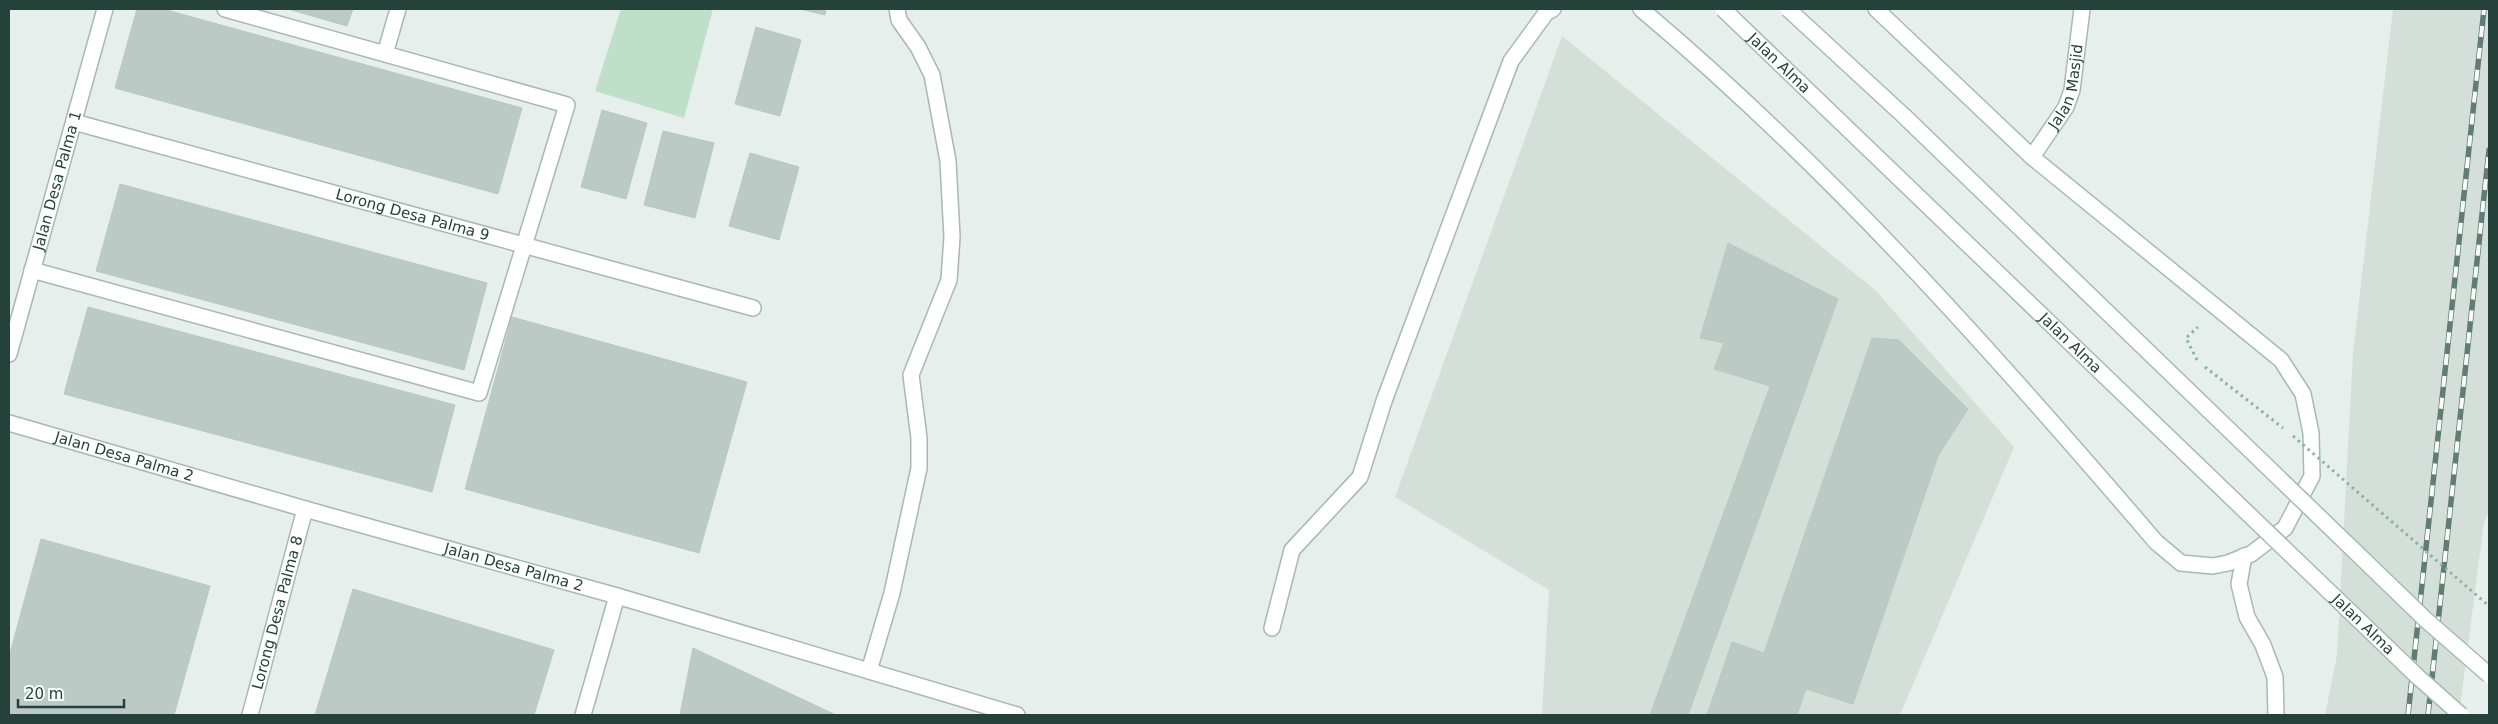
<svg xmlns="http://www.w3.org/2000/svg" width="2498" height="724" font-family="'DejaVu Sans',sans-serif">
	<style>
		.built { fill: #d4dfda }
		.green { fill: #bfe0c8 }
		.building { fill: #bbcac4; stroke: #b8c9c2 }
		.lines { fill: none; stroke-linecap: round; stroke-linejoin: round }
		.service-casing { stroke: #a8b8b2; stroke-width: 18 }
		.minor-casing { stroke: #a8b8b2; stroke-width: 18 }
		.tertiary-casing { stroke: #a8b8b2; stroke-width: 18 }
		.secondary-casing { stroke: #a4bbb3; stroke-width: 18 }
		.path { stroke: #86b3a5; stroke-width: 3; stroke-dasharray: 2.5 4; stroke-linecap: butt }
		.service { stroke: #fff; stroke-width: 15 }
		.minor { stroke: #fff; stroke-width: 15 }
		.tertiary { stroke: #fff; stroke-width: 15 }
		.secondary { stroke: #fff; stroke-width: 15 }
		.rail-casing { stroke: #5f7d75; stroke-width: 5.5 }
		.rail { stroke: #f7fbf9; stroke-width: 4; stroke-dasharray: 11; stroke-linecap: butt }
		.secondary-bridge-casing { stroke: #a4bbb3; stroke-width: 18; stroke-linecap: butt }
		.path-bridge { stroke: #86b3a5; stroke-width: 3; stroke-dasharray: 2.5 4; stroke-linecap: butt }
		.secondary-bridge { stroke: #fff; stroke-width: 15 }
		.labels { text-anchor: middle; dominant-baseline: central; stroke-width: 4; stroke-linejoin: round; paint-order: stroke }
		.street-label { font-size: 15px; fill: #24423a; stroke: #f7fbf9 }
	</style>
	<rect width="100%" height="100%" fill="#e6efeb"/>
	<path class="built" d="M2393 9H2489V511L2484 522 2459 715H2325L2337 655 2353 353Z
		M1562 36 1875 290 2014 447 1900 715H1542L1549 590 1395 497Z"/>
	<path class="green" d="M621 9H713L684 118 595 91Z"/>
	<path class="building" d="M137 9H163L522 108 498 194 115 88Z
		M288 9H353L347 26Z
		M800 9H826L825 15Z
		M756 27 801 40 780 116 735 104Z
		M602 110 647 123 626 199 581 187Z
		M663 131 714 143 695 218 644 205Z
		M750 153 799 167 779 240 729 226Z
		M120 184 487 283 464 370 96 271Z
		M1728 243 1838 299 1688 715H1650L1770 386 1714 369 1724 343 1700 338Z
		M88 307 455 405 432 492 64 394Z
		M512 317 747 382 699 553 465 489Z
		M1872 338 1899 340 1968 409 1938 456 1853 704 1806 689 1797 715H1707L1732 642 1764 653Z
		M41 539 210 586 174 715H9V657Z
		M353 589 554 650 534 715H315Z
		M693 648 836 715H680Z"/>
	<g class="lines">
		<defs>
			<path id="service" d="M385 54 398 9
				M32 270 479 393 567 105 225 9
				M1272 628 1292 550 1360 477 1384 401 1511 61 1546 13 1553 9"/>
			<g id="minor">
				<path id="s1" d="M74 122 753 308"/>
				<path id="s2" d="M2032 157 2066 107 2072 90 2082 9"/>
				<path id="s3" d="M9 423 305 509 617 596 1017 715"/>
				<path d="M2244 556 2239 584 2247 617 2263 645 2275 677 2276 715"/>
				<path d="M869 671 892 593 919 468V438L911 375 949 280 952 237 948 161 932 75 918 47 899 20 897 9"/>
				<path id="s4" d="M250 715 305 509"/>
				<path d="M583 715 617 596"/>
			</g>
			<g id="tertiary">
				<path id="s5" d="M9 354 105 9"/>
			</g>
			<path id="secondary" d="M1641 9C1830 168 1995 354 2156 542L2181 563 2213 566 2228 563 2251 554 2285 528 2312 476 2311 433 2303 394 2281 360 2032 157 1876 9"/>
		</defs>
		<use href="#service" class="service-casing"/>
		<use href="#minor" class="minor-casing"/>
		<use href="#tertiary" class="tertiary-casing"/>
		<use href="#secondary" class="secondary-casing"/>
		<path class="path" d="M2197 360 2186 338 2198 327
			M2205 367 2283 428"/>
		<use href="#service" class="service"/>
		<use href="#minor" class="minor"/>
		<use href="#tertiary" class="tertiary"/>
		<use href="#secondary" class="secondary"/>
		<defs>
			<path id="rail" d="M2408 715 2484 9
				M2428 715 2489 150"/>
		</defs>
		<use href="#rail" class="rail-casing"/>
		<use href="#rail" class="rail"/>
		<defs>
			<g id="secondary-bridge">
				<path id="s6" d="M1723 9 2418 677 2461 715"/>
				<path d="M1788 9 1904 116 2426 620 2489 675"/>
			</g>
		</defs>
		<use href="#secondary-bridge" class="secondary-bridge-casing"/>
		<path class="path-bridge" d="M2293 436 2489 606"/>
		<use href="#secondary-bridge" class="secondary-bridge"/>
	</g>
	<g class="labels">
		<g class="street-label">
			<text stroke="none"><textPath href="#s6" startOffset="78">Jalan Alma</textPath></text>
			<text stroke="none"><textPath href="#s2" startOffset="80">Jalan Masjid</textPath></text>
			<text stroke="none"><textPath href="#s5" startOffset="180">Jalan Desa Palma 1</textPath></text>
			<text stroke="none"><textPath href="#s1" startOffset="351">Lorong Desa Palma 9</textPath></text>
			<text stroke="none"><textPath href="#s6" startOffset="482">Jalan Alma</textPath></text>
			<text stroke="none"><textPath href="#s3" startOffset="120">Jalan Desa Palma 2</textPath></text>
			<text stroke="none"><textPath href="#s3" startOffset="525">Jalan Desa Palma 2</textPath></text>
			<text stroke="none"><textPath href="#s4" startOffset="106">Lorong Desa Palma 8</textPath></text>
			<text stroke="none"><textPath href="#s6" startOffset="888">Jalan Alma</textPath></text>
		</g>
	</g>
	<rect width="2498" height="724" fill="none" stroke="#24423a" stroke-width="20"/>
	<path d="M18 699v8h106v-8" fill="none" stroke="#24423a" stroke-width="2.5"/>
	<text x="25" y="699" font-size="15" fill="#24423a" stroke="#f7fbf9" stroke-width="4" paint-order="stroke">20 m</text>
</svg>
